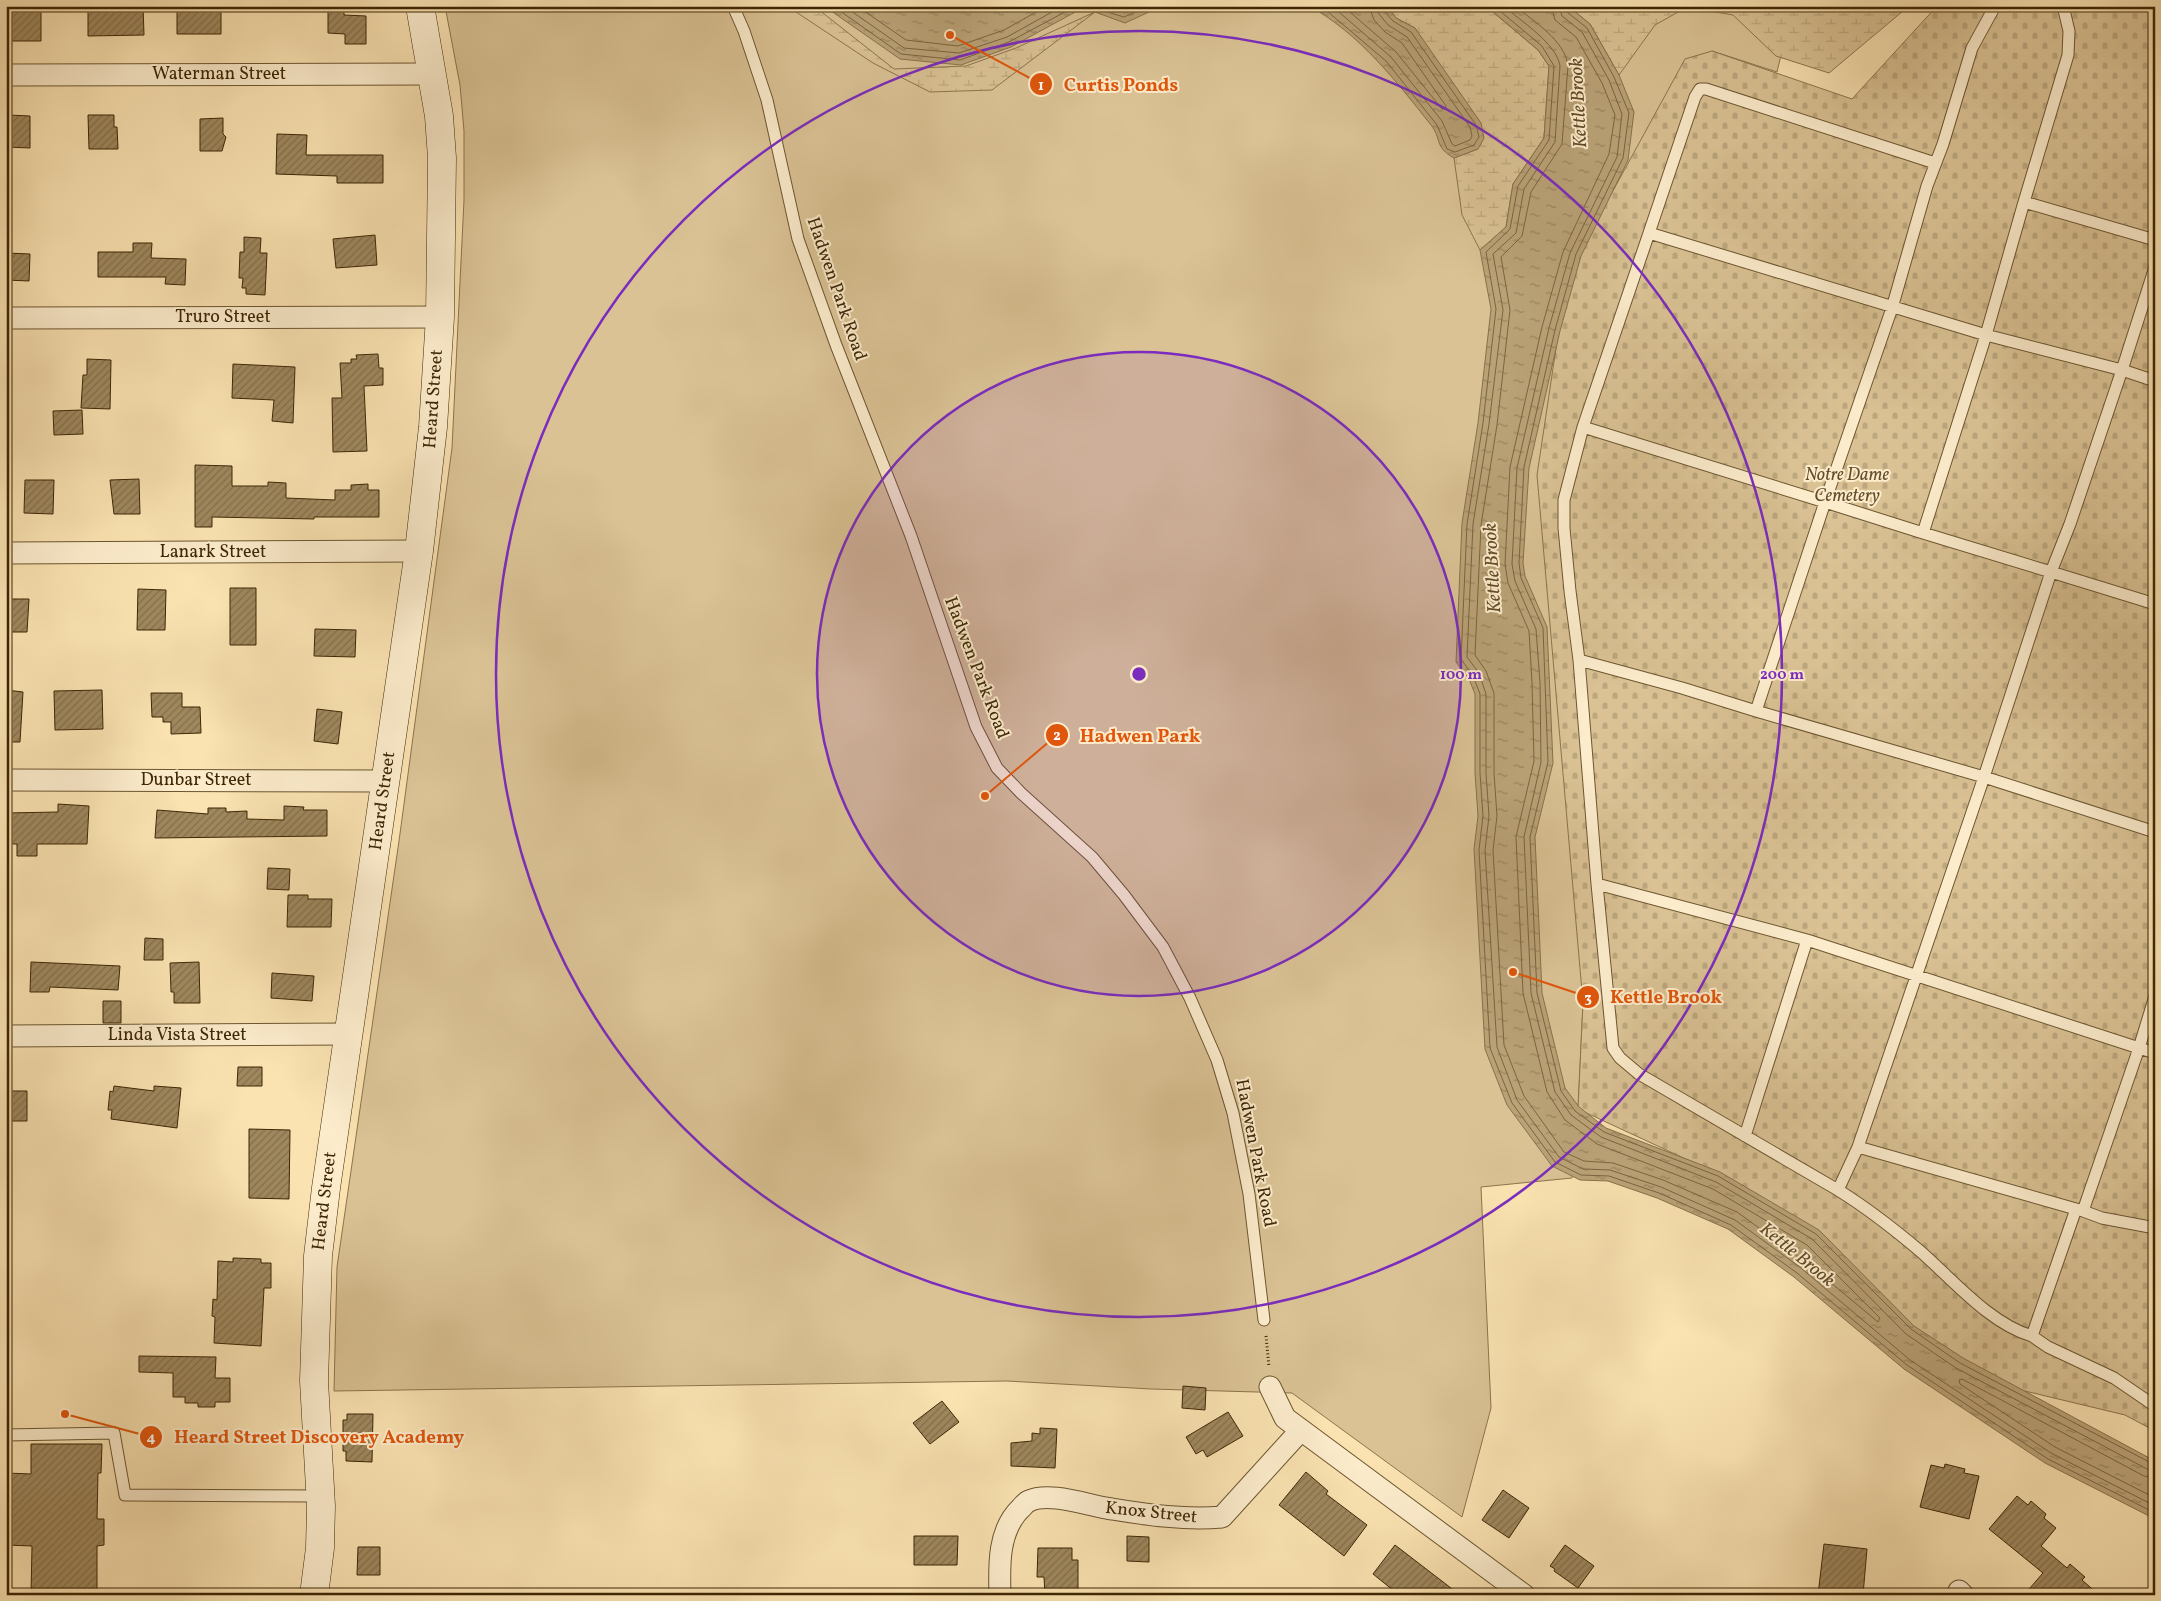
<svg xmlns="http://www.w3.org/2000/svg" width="2161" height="1601" font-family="Vollkorn,serif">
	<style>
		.green { fill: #dac294; stroke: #8c744c }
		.wetland { fill: url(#wetland-marsh); stroke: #8c744c }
		.cemetery { fill: url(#cemetery-stones); stroke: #8c744c }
		.water { fill: url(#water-ripples); stroke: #887149 }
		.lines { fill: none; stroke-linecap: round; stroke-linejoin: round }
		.shore { stroke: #7c643e; stroke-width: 1 }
		.building { fill: url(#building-hatch); stroke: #3d2705 }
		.lane-casing { stroke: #6c5630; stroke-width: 13 }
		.street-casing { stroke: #6c5630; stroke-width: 23 }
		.secondary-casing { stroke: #3d2705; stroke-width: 29 }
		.path { stroke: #3d2705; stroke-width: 3; stroke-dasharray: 1 2.5; stroke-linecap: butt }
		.lane { stroke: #fceccc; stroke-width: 11 }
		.street { stroke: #fceccc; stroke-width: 21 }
		.secondary { stroke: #fceccc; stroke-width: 28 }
		.ring { fill: none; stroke: #7b2cbf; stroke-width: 2.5 }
		.labels { text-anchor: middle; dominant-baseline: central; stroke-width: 4; stroke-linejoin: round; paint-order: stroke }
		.street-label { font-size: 18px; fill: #3d2705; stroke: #fceccc }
		.park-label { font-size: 18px; font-style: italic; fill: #644e29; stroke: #fceccc }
		.water-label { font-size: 19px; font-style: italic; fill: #624c27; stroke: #fceccc }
		.centre { fill: #7b2cbf; stroke: #fceccc; stroke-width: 2.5 }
		.ring-label { font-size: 15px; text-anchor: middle; font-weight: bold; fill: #7b2cbf; stroke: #fceccc; stroke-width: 4; stroke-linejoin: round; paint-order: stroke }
		.leader { fill: none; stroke: #df560c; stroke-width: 2 }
		.callout-dot { fill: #df560c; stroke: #fceccc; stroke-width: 2 }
		.mark-label { font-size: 15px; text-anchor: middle; font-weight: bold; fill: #fff }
		.callout-label { font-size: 19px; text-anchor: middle; font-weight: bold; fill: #df560c; stroke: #fceccc; stroke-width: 4; stroke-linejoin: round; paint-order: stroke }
	</style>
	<defs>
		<pattern id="wetland-marsh" width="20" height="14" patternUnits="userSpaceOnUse" patternTransform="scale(1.25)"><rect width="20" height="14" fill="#dac294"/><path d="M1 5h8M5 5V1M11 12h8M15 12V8" fill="none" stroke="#bca77e"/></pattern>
		<pattern id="cemetery-stones" width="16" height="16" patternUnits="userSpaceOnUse" patternTransform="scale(1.25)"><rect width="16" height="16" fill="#dac294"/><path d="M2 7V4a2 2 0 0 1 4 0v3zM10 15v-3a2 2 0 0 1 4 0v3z" fill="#bca77e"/></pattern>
		<pattern id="water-ripples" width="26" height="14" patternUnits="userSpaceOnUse" patternTransform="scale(1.25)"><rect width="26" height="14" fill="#baa277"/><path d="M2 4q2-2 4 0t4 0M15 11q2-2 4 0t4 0" fill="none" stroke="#988460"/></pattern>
		<pattern id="building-hatch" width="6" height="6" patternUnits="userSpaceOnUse" patternTransform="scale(1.25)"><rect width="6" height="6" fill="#9f885e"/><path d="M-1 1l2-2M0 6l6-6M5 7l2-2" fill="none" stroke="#836f4c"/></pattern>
	</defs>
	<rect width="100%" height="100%" fill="#fae2b1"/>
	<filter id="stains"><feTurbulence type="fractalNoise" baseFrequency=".004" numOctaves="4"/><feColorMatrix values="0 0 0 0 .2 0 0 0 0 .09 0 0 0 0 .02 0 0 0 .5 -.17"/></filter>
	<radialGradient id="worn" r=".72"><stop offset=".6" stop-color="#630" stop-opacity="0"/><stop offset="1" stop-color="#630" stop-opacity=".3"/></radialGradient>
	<path class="green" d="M445 6H1755L1784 43 1777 72 1712 51 1583 1003 1578 1109 1572 1178 1481 1187 1491 1408 1462 1517 1292 1393 1151 1389 1007 1381 334 1391 337 1267 399 841 452 448 464 200V131L460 85Z"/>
	<path class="wetland" d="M787 6H814L894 69 966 66 1016 48 1095 12 992 90 930 92 873 63Z
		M1387 6H1486L1538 50 1549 66 1544 138 1513 184 1506 227 1480 250 1462 215 1454 158 1478 149 1415 28 1396 18Z
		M1568 6H1909L1829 73 1776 56 1733 15 1687 7 1655 25 1619 75 1590 24Z"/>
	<path class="cemetery" d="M1937 6H2155V1431L2125 1415 1983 1381 1690 1161 1578 1109 1583 1003 1537 475 1567 275 1685 59 1712 51 1852 99Z"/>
	<path class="water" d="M824 6H1162L1125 23 1095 12 1079 10 1011 47 961 65 900 59Z
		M1309 6H1386L1396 18 1415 28 1481 123 1484 138 1478 149 1454 158C1434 147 1442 139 1431 125 1396 81 1359 33 1309 6Z
		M1486 6H1568L1590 24 1619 75 1634 112 1628 160 1581 256 1560 331 1529 468 1523 563 1525 576 1547 627 1553 763 1535 837 1542 993 1565 1088 1579 1107 1606 1128 1720 1172 1819 1230 1914 1326 1963 1358 2155 1461V1519L2045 1463 1904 1369 1794 1277 1728 1229 1657 1198 1608 1181 1580 1180 1552 1166 1507 1105 1485 1049 1474 849 1478 816 1475 773V694L1469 679 1456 662 1462 523 1478 423 1491 309 1480 250 1506 227 1513 184 1544 138 1549 66 1538 50Z"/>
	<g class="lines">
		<path class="shore" d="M833 6 901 54 960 60 1009 42 1076 6
			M844 6 904 48 959 53 1007 37 1063 6
			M857 6 906 40 958 46 1004 30 1047 6
			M1087 6 1124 17 1150 6
			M1319 6 1327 11 1386 61 1437 125 1447 149 1455 152 1474 145 1479 137 1476 125 1411 32 1393 21 1384 11 1383 6
			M1332 6 1391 57 1442 121 1452 144 1455 146 1470 140 1472 136 1470 127 1407 37 1388 25 1379 14 1377 6
			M1343 6 1396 52 1442 109H1445L1446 106 1402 43 1385 32 1374 20 1369 6
			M1494 6 1542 46 1554 66 1549 140 1518 186 1510 229 1486 252 1496 309 1483 423 1467 524 1461 659 1473 676 1480 694V773L1483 816 1479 850 1490 1048 1512 1103 1555 1162 1581 1175 1609 1176 1659 1193 1731 1225 1797 1273 1907 1365 2048 1459 2155 1513
			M1503 6C1520 20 1557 44 1560 66L1555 142 1524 189 1516 233 1493 254 1503 310 1489 424 1473 524 1467 657 1479 673 1486 694V773L1489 816 1485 850 1497 1047 1517 1100 1559 1157 1583 1169 1610 1170 1661 1187 1735 1220 1801 1268 1910 1360 2051 1453 2155 1506
			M1515 6C1533 21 1565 40 1568 66L1562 144 1531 192 1522 236 1501 257 1510 310 1497 425 1481 525 1475 655 1486 671 1494 693V773L1497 816 1493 850 1504 1045 1524 1096 1564 1152 1584 1161 1613 1163 1663 1180 1737 1212 1806 1262 1878 1322 1880 1318 1807 1245 1713 1189 1597 1144 1565 1120 1547 1092 1523 993 1516 837 1534 761 1532 683 1529 631 1508 583 1505 564 1510 467 1542 327 1563 252 1609 154 1615 115 1602 83 1576 37 1555 20 1551 6
			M1559 6 1562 16 1582 32 1609 80 1622 114 1617 157 1570 253 1549 328 1517 468 1512 564 1515 581 1536 629 1540 683 1541 762 1524 837 1531 993 1555 1092 1571 1115 1601 1137 1716 1182 1812 1239 1906 1334 1956 1368 2147 1469 2155 1471
			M1565 6 1567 12 1587 28 1614 77 1629 113 1623 158 1576 254 1555 330 1524 467 1519 563 1521 578 1543 628 1548 762 1530 837 1537 993 1561 1091 1575 1111 1604 1132 1718 1176 1816 1234 1911 1329 1960 1363 2155 1465
			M2155 1478 2144 1476 1962 1379 1959 1380 1960 1384 2055 1447 2155 1498"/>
	</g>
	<path class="building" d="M88 6H143L144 35 88 36Z
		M328 6H344V15L366 16V44H345V34L328 33Z
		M177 8H221V34H177Z
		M6 10H41V41H6Z
		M8 115 30 116V148L7 147Z
		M88 115H114V127H117L118 149H89Z
		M223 118V134L226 137 222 151H200V119Z
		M277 134 307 135 306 155H383V183H337V176L276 174Z
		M375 235 377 265 336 268 333 239Z
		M244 237 261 238 260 253H267L265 295 246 294V288H242L243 278H239L240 252H244Z
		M133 243H152L151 258 186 259 185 285 165 284 166 277H98V252H133Z
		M6 253 30 254 29 281 6 280Z
		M378 354 379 368H383V385L364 386 367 451 333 452 332 398H342L340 363H351V359H357L356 355Z
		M87 359 111 360 110 409 81 408 83 375H87Z
		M233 364 295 367 293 423 272 421 274 400 232 398Z
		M82 410 83 434 54 435 53 411Z
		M195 465 232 466V486H268V482L286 483V498L335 500V490H351V485L368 484V490H379V517H314V519L212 517V527H195Z
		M139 479 140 514H114L110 480Z
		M25 480H54L53 514 24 513Z
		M230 588H256V645H230Z
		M138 589 166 590 165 630H137Z
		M6 599H29L27 632H8Z
		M315 629 356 630 355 657 314 656Z
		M6 690 23 692 20 742H6Z
		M102 690 103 729 55 730 54 691Z
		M151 693H182V707H200L201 733 171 734V722H163V717H152Z
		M317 709 342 712 338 744 314 741Z
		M58 804 89 806 87 844H37V856H17V844H6V813L58 812Z
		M284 806 304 807 303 810H327V836L155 838 157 810 208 814V808H226V812L247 811V819L284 820Z
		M268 868 290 869 289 890 267 889Z
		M288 895H308V899H332L331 927H287Z
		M145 938 163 939V960H144Z
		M31 962 120 966 118 990 50 987 49 992H30Z
		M199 962 200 1003H174V992H171L170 963Z
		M272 973 314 976 312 1001 271 998Z
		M103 1001H121V1023H103Z
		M238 1067H262V1086H237Z
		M114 1086 154 1091V1086L181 1088 177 1128 111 1119 112 1110H108L110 1091 113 1092Z
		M6 1091H27V1121H6Z
		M249 1129 290 1130 289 1199 249 1198Z
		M233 1258 261 1259V1263H271V1288H264L261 1346 214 1343 215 1317 212 1316 213 1299 217 1300 218 1261 233 1262Z
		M139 1356 216 1357 215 1378H230V1402H215V1407H198V1403H185V1397H173V1373L139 1372Z
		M1183 1386 1206 1388 1205 1410 1182 1408Z
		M942 1401 959 1422 930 1444 913 1423Z
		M1228 1412 1243 1436 1207 1457 1203 1450 1196 1454 1186 1437Z
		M347 1414H373L372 1462 346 1461V1451H343V1420H347Z
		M1040 1428 1057 1429 1055 1468 1011 1466V1443L1032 1441V1433L1040 1434Z
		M31 1444H102L101 1473H98L97 1519H104V1545L97 1546V1595H31L32 1546 6 1545V1473L31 1474Z
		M1945 1464 1965 1469 1964 1473 1979 1476 1969 1519 1920 1507 1931 1465 1944 1468Z
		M1306 1472 1328 1491 1326 1494 1367 1525 1344 1556 1279 1505Z
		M1503 1490 1529 1508 1509 1538 1482 1520Z
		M2017 1496 2028 1505 2031 1501 2046 1514 2044 1518 2056 1528 2041 1546 2067 1568 2070 1564 2085 1577 2082 1580 2099 1595H2024L2043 1573 1989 1529Z
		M914 1536H958L957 1565H914Z
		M1127 1536 1149 1537V1562L1127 1561Z
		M1824 1544 1867 1549 1863 1595H1818Z
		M1395 1545 1460 1595H1399L1373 1574Z
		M1565 1545 1594 1566 1578 1588 1554 1571 1555 1569 1550 1566Z
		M358 1547H380V1575H357Z
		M1038 1548H1072V1560H1078V1595H1045L1044 1577H1037Z"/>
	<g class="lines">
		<defs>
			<path id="lane" d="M733 6 744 31 767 100 798 239 836 345 911 536 976 727 997 768 1021 793 1092 857 1124 895 1163 947 1190 998 1217 1060 1233 1113 1249 1194 1264 1320
				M2063 6 2069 31 2068 55 2024 202 2155 240
				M1649 233 1695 97 1700 89H1706L1935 163
				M2155 267 2122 370 1986 335 1923 533 2051 572 1984 777 2155 832
				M2155 381 2122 370 2070 524 2051 572 2155 604
				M1583 427 1564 500V528L1570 591 1579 660 1682 688 1756 711 1825 502 1583 427 1649 233 1986 335 2024 202
				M1923 533 1825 502 1892 308 1927 186 1943 144 1972 48 1995 6
				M1579 660 1597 884
				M1756 711 1984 777 1858 1147
				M2155 1053 2139 1048 2083 1211 2102 1218 2155 1228
				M1745 1136 1807 940
				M1838 1190C1867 1208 1894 1229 1920 1251 1952 1279 1990 1324 2032 1336L2076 1209
				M2083 1211 1858 1147 1838 1190 1639 1074 1620 1058 1613 1048 1597 884 1807 940 2139 1048 2155 996
				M2032 1336 2048 1347 2114 1378 2155 1406
				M6 1435 114 1433 125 1495 321 1496"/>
			<path id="street" d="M6 75 432 74
				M6 318 440 317
				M6 553 419 551
				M6 780 385 781
				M6 1036 348 1034
				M1270 1387 1285 1418 1524 1595
				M1959 1591 1963 1595
				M1000 1595C999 1565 998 1530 1021 1508 1023 1506 1026 1502 1029 1501 1050 1491 1089 1506 1112 1509 1149 1515 1185 1520 1222 1517L1301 1430"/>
			<path id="secondary" d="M314 1595 320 1548 321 1506 314 1381 318 1256 326 1188 419 551 433 427 440 317 442 158 439 116 420 6"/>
		</defs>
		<use href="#lane" class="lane-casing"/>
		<use href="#street" class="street-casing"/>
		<use href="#secondary" class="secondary-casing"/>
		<path class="path" d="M1266 1336 1269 1367"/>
		<use href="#lane" class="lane"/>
		<use href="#street" class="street"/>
		<use href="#secondary" class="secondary"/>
	</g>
	<circle cx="1139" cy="674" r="322" fill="#7b2cbf" fill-opacity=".12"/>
	<g class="ring">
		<circle cx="1139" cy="674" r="322"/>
		<circle cx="1139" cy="674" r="643"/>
	</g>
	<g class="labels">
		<g class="street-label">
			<text x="219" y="74">Waterman Street</text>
			<text transform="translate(836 289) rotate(71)">Hadwen Park Road</text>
			<text x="223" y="317">Truro Street</text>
			<text transform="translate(434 399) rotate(-86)">Heard Street</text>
			<text x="213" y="552">Lanark Street</text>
			<text transform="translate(976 668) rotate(69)">Hadwen Park Road</text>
			<text x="196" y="780">Dunbar Street</text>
			<text transform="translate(383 801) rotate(-82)">Heard Street</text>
			<text x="177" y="1035">Linda Vista Street</text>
			<text transform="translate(1255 1153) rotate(79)">Hadwen Park Road</text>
			<text transform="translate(325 1201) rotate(-83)">Heard Street</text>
			<text transform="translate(1151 1513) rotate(6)">Knox Street</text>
		</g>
		<g class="park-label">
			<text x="1847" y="475">Notre Dame<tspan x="1847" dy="21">Cemetery</tspan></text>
		</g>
		<g class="water-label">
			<text transform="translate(1579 103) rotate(-93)">Kettle Brook</text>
			<text transform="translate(1493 568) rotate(-93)">Kettle Brook</text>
			<text transform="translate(1797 1255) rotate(39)">Kettle Brook</text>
		</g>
	</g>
	<circle cx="1139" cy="674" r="8" class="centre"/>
	<g class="ring-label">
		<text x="1461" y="679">100 m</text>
		<text x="1782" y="679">200 m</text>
	</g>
	<path class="leader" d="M950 35L1041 84M985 796L1057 735M1513 972L1588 997M65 1414L151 1437"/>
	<g class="callout-dot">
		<circle cx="950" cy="35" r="5"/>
		<circle cx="985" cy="796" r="5"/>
		<circle cx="1513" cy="972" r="5"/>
		<circle cx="65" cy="1414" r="5"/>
		<circle cx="1041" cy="84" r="12"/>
		<circle cx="1057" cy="735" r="12"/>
		<circle cx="1588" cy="997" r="12"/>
		<circle cx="151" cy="1437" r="12"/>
	</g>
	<g class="mark-label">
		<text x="1041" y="90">1</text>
		<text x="1057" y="740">2</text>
		<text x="1588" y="1002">3</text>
		<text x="151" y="1442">4</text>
	</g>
	<g class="callout-label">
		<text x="1121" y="91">Curtis Ponds</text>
		<text x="1140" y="742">Hadwen Park</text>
		<text x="1666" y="1003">Kettle Brook</text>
		<text x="319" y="1443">Heard Street Discovery Academy</text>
	</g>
	<rect width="2161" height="1601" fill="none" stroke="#fae2b1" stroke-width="25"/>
	<rect x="8" y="8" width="2146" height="1586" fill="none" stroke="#3d2705" stroke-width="2.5"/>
	<rect x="12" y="12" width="2136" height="1576" fill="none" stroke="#3d2705"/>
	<rect width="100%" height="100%" filter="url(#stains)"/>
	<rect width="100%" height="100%" fill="url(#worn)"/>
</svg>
